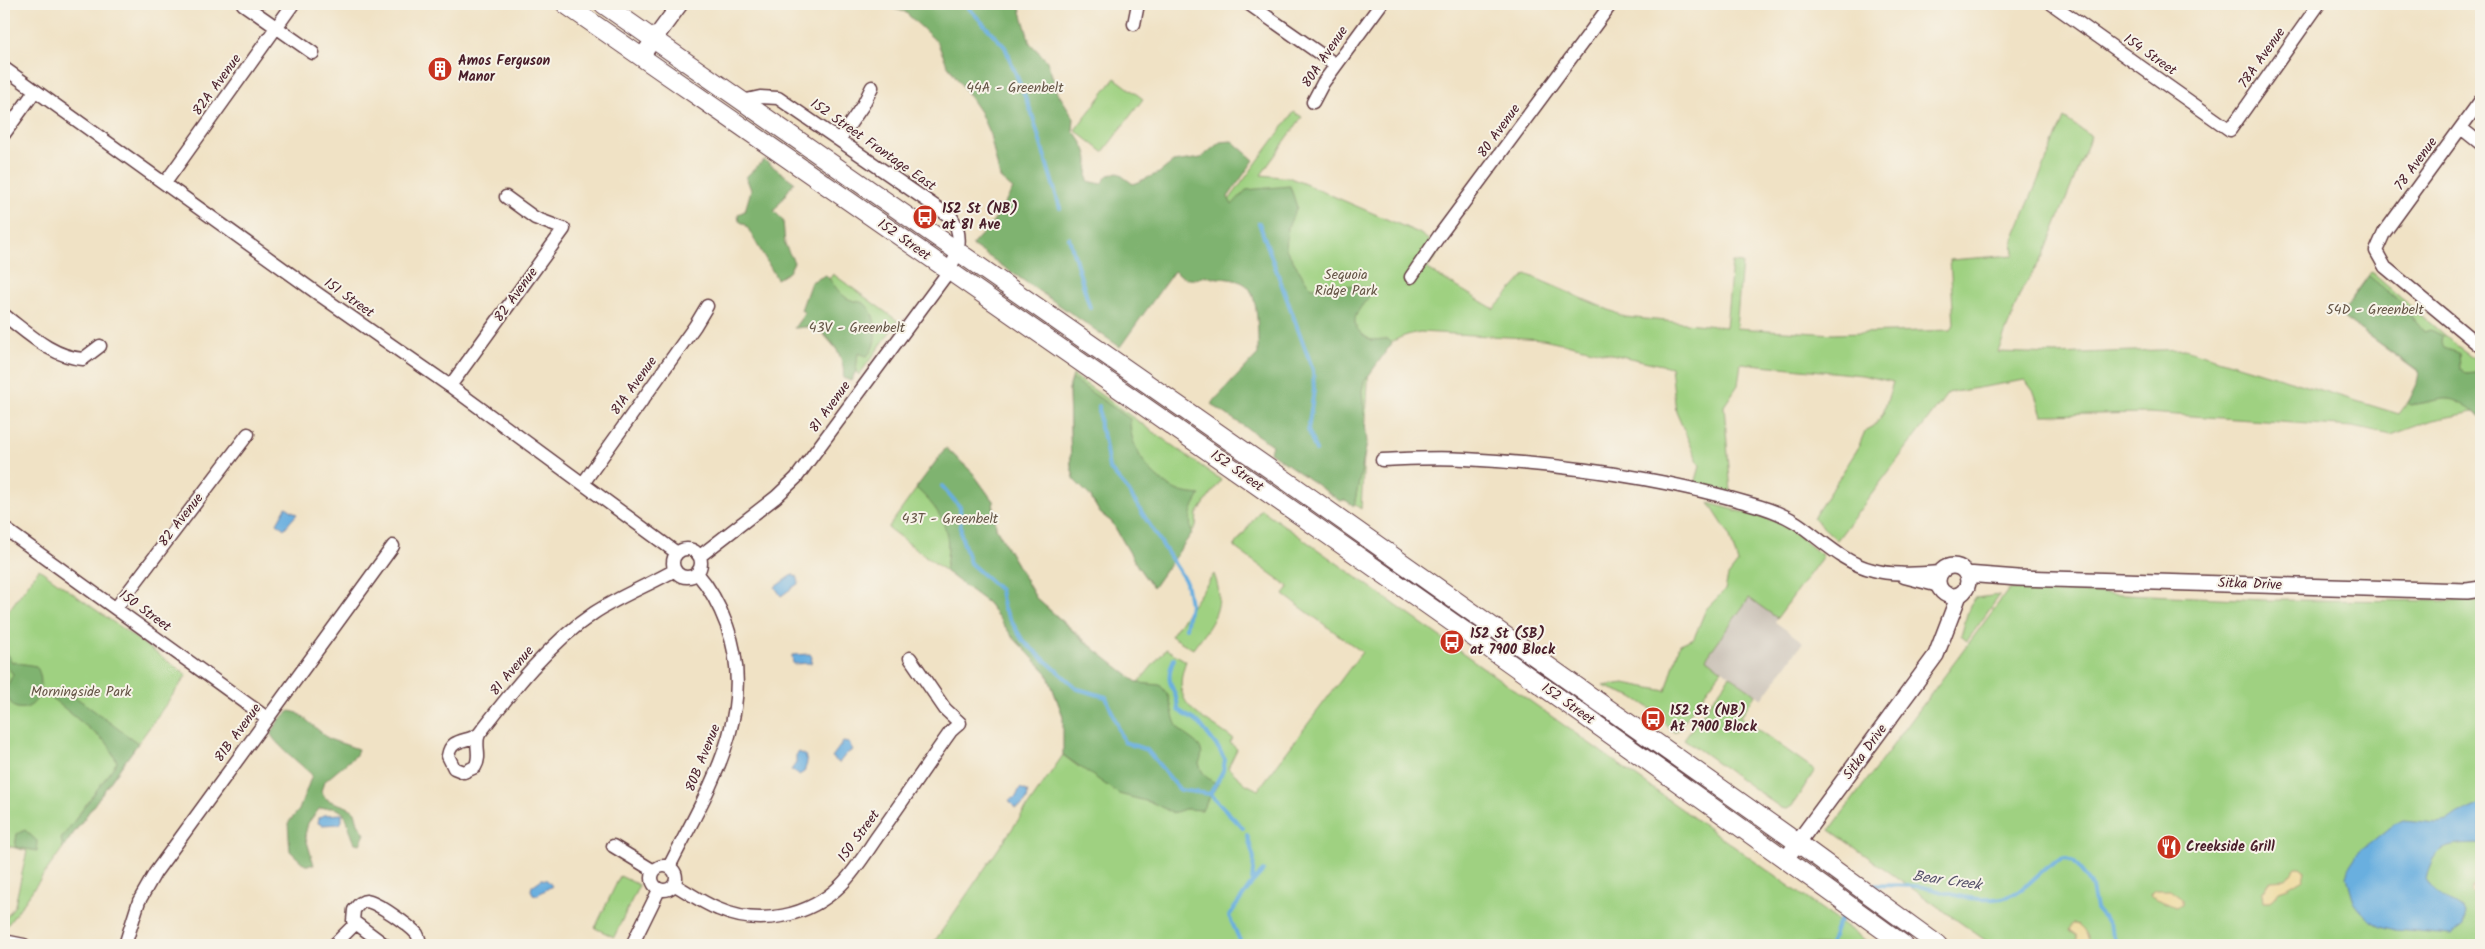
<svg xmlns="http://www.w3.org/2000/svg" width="2485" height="949" font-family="Kalam,sans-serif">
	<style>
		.industrial { fill: #cbc2b8 }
		.green { fill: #9fd181; stroke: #747856 }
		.forest { fill: #7fb36f; stroke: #64694d }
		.sand { fill: #eeda9e; stroke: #9c7c64 }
		.water { fill: #69afdf; stroke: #5a6785 }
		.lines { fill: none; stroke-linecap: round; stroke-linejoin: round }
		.stream { stroke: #69afdf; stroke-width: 4 }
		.minor-casing { stroke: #633c42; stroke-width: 15 }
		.tertiary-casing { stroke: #633c42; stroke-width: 18 }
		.secondary-casing { stroke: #633c42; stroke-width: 20 }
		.minor { stroke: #fff; stroke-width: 12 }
		.tertiary { stroke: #fff; stroke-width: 15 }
		.secondary { stroke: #fff; stroke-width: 18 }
		.labels { text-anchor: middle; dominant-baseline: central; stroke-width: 4; stroke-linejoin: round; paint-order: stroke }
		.street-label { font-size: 14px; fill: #4a1f2b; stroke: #f7f3e8 }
		.poi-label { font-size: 14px; font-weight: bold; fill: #4a1f2b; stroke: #f7f3e8; text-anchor: start }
		.park-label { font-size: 14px; fill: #645445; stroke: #f7f3e8 }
		.water-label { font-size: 15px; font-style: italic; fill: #55516a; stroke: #f7f3e8 }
	</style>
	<rect width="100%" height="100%" fill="#f7f3e8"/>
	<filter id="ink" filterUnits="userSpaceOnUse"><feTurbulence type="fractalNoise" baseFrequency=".02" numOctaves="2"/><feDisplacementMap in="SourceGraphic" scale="10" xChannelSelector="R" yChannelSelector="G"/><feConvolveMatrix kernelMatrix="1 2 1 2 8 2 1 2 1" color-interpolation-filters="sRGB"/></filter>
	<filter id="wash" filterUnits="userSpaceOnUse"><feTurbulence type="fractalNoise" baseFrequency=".0096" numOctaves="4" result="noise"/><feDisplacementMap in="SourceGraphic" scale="20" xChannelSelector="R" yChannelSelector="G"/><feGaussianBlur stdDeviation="1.12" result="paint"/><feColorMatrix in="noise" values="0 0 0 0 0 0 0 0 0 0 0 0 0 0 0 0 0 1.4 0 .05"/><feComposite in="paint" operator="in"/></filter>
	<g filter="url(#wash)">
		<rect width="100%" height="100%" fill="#f0e2c5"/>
		<path class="industrial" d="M1749 598 1777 618 1775 622 1803 642 1762 699 1706 658Z"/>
		<path class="green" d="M1115 78 1143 99 1103 152 1075 130Z
			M1294 112 1302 117 1261 175 1291 178 1419 233 1441 249 1427 269 1494 309 1526 274 1625 317 1726 327 1732 262 1742 263 1736 328 1833 334 1951 330 1954 324 1950 260 2014 255 2013 240 2064 118 2091 136 2044 255 2022 289 1998 352 2056 354 2185 349 2399 414 2426 378 2340 315 2371 272 2452 342 2481 363V417L2474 412 2433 420 2391 435 2353 427 2148 413 2042 415 2034 392 2025 380 1948 393 1837 540 1813 518 1857 450 1865 431 1874 426 1883 414 1893 382 1862 375 1741 363 1738 385 1724 406 1731 492 1695 484 1700 466 1676 412 1671 367 1543 339 1420 332C1397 336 1383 345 1369 364L1361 509 1272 446 1311 389 1229 200Z
			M833 274 898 321 859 375 805 313Z
			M1073 375 1221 480 1197 514 1196 526 1153 588 1138 567 1112 522 1100 513 1090 496 1075 481 1071 466 1069 389Z
			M946 448 972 472 993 501 996 528 1036 598 1105 658 1063 716 1047 673 1012 636 988 603 888 528Z
			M1709 503 1772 520 1791 530 1823 556 1777 618 1749 598 1706 658 1722 670 1675 733 1662 721V716L1633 697 1603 686 1624 683 1666 691 1680 644 1694 638 1706 609 1725 590 1728 576 1738 563 1729 534Z
			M1261 509 1872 945H932L1063 755 1079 767 1138 683 1166 649 1186 661C1169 707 1200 714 1233 739L1230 743 1237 749 1228 768 1246 784 1258 790 1362 652 1284 595 1289 587 1234 547Z
			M39 569 187 675 4 930V921L15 905 27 851 4 845V617Z
			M1214 574C1227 607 1212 623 1193 649L1171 636Z
			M2009 589 2264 600 2481 601V945H1992L1830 830Z
			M2000 595 1967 641 1961 636 1970 605 1975 598Z
			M1730 676 1756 694 1740 717 1815 770 1792 806 1787 809 1781 808 1684 739Z
			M620 876 639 885 614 937 595 928Z"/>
		<path class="forest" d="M877 4H1015L1020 8 1030 43 1047 61 1058 93 1074 118 1073 131C1080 138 1088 151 1088 161 1088 169 1086 173 1088 181L1101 184 1108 175 1118 173 1133 184 1159 173 1173 162 1201 158 1220 142 1232 141 1254 160 1228 197 1232 205 1246 190 1290 186 1297 207 1288 227 1286 249 1305 280 1313 288 1335 284 1372 289C1371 303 1335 320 1371 340L1388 339 1392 343 1364 382 1362 391 1367 443 1354 506 1345 500 1340 501 1270 452 1272 445 1211 404 1258 354C1258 338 1259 294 1246 285 1236 277 1216 279 1204 276 1191 282 1186 279 1174 271L1120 347 972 245 993 222 1013 189 1000 178 990 135 980 112 947 64 937 42 905 12Z
			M764 160 794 182 774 211 783 220 785 245 794 262 789 272 777 279 746 225 739 221 738 214 745 211 751 190 746 177Z
			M826 275C833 283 841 297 851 300 857 302 862 301 866 305 878 315 879 346 867 356L858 353 856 371 851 381 843 378C847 359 828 328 807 327 802 327 799 328 794 328L805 313 801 310 811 282Z
			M2369 276 2397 299 2424 332 2430 330 2442 336 2441 342 2444 348 2459 353 2460 368 2467 374 2481 372V417C2445 391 2452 399 2410 405L2408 403 2417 384 2419 372 2340 315Z
			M1072 379 1130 419C1129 449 1152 481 1181 492 1187 494 1194 494 1200 495 1191 509 1188 517 1192 533L1153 588 1138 567 1112 522 1100 513 1090 496 1075 481 1071 466 1069 389Z
			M946 448 972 472 993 501 996 528 1036 598 1084 641 1138 683 1160 685C1164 690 1169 695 1170 701 1173 712 1173 725 1183 733 1192 741 1208 746 1199 763 1202 774 1207 779 1218 784L1202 810 1185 809 1173 813 1153 803 1119 794 1063 755V716L1047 673 1012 636 988 603 945 571C953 534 944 513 916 488Z
			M4 650 12 662 36 666C48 682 37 716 14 707L4 693 13 674 4 663Z
			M59 690H65C91 707 113 726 138 743L63 848 61 839 117 762 108 744 53 699 54 693Z
			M290 711 298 713 329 739 358 749 356 755 324 782 321 791C325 805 345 802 355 812L358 823 365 834 360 844 355 843C345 823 351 803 319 809L308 823 305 835 314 865H305L290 851 288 823 299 810 312 775C303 766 273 742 271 734L279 720Z
			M25 830 37 841V851L15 847 17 834Z"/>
		<path class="sand" d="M2296 867H2301L2305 870 2303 879 2288 888 2279 891 2270 902H2263L2262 893 2271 880 2286 879Z
			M2481 883V906L2470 891 2472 887Z
			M2154 890H2170L2182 899V905L2176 907C2169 903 2154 899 2150 895Z
			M2072 924C2081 923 2086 932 2089 940L2087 945 2078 944 2077 936 2069 930Z"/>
		<path class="water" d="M286 507 297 514 284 529 277 523Z
			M793 574 795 577 797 576 799 583 781 596 775 587Z
			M810 654 812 657 811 663 793 664 792 655Z
			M843 742 849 743 853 750 846 754 839 763 832 757Z
			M799 752 805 755 807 763 804 772 799 775 791 770 796 763V755Z
			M1020 788 1027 791C1030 799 1023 807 1015 808L1009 800 1016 797Z
			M2481 804V844C2450 845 2433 843 2426 880 2439 903 2451 897 2464 910 2468 914 2465 920 2464 925L2451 935 2395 930 2381 926 2371 921 2360 910 2354 902 2347 877 2350 865 2358 853 2391 826 2403 820 2437 823 2448 821 2458 814Z
			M342 814V821L340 824 322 825 318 823 319 818 324 815Z
			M542 879 547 880 552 886 537 895 533 894 531 890 532 886Z"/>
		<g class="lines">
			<path class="stream" d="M965 4 1005 47 1032 114 1060 208
				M1259 223 1313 370 1314 390 1308 430 1316 451
				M1069 238 1090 308
				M1099 406 1100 428 1104 437 1109 468 1127 489 1186 582 1190 604 1186 628
				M942 486 960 507 961 535 970 563 1000 590 1003 607 1023 641 1078 689 1106 697 1124 742 1147 750 1180 790 1210 794
				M1174 659C1162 687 1178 687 1178 710L1200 724 1219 749 1225 760 1223 771 1210 794 1243 828
				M1253 882 1263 871
				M1869 889 1873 885C1889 886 1907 884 1923 887 1949 893 1975 903 2002 898 2027 894 2043 862 2065 858L2074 862 2087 878 2092 887 2096 909 2109 924 2117 945
				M1242 945 1229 916 1252 883 1254 858 1247 835
				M1830 945 1837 925 1848 910"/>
		</g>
	</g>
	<g filter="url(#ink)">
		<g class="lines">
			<defs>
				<path id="minor" d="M243 4 313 53
					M1249 4 1336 65
					M2052 4 2230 130 2319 4
					M1134 24 1138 4
					M4 68 321 296 450 386 677 553
					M2481 100 2384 233 2376 251 2385 267 2481 347
					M1313 102 1323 83 1381 4
					M2461 128 2481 144
					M4 134 35 91
					M839 140 863 105 872 87
					M165 183 293 4
					M1411 277 1439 236 1611 4
					M4 315C28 333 52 357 83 359L100 346
					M450 386 564 229 535 218 506 197
					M1382 460C1409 459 1437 457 1465 459 1560 464 1660 477 1751 504 1766 508 1783 514 1797 523 1821 539 1843 563 1873 570 1894 576 1919 573 1941 572
					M584 482 695 326 707 306
					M4 528 267 718
					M673 563a14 14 0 1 1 28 0a14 14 0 1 1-28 0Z
					M700 556 776 497 796 478 949 271C958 253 964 237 952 218L778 98 760 97 742 101
					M1904 577 1939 586
					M116 608 248 434
					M479 734C467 743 451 737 448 756L454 768 464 772 475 767C482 756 474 745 479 734 512 691 548 644 594 613 620 596 649 585 675 570
					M613 846 654 871
					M652 878a12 12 0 1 1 24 0a12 12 0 1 1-24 0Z
					M669 867C707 791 759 713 727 626 720 607 711 589 697 573
					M675 885C689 893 703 903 718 909 759 927 809 917 841 885 855 871 866 853 877 837 902 802 926 766 951 731L960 723 945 709 910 658
					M4 941 24 945
					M125 945 139 901 155 873 393 546
					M334 945 355 924
					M385 945 353 921 354 910C357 906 361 901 366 901 377 902 410 926 417 934 419 938 420 941 420 945
					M632 945 659 890"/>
				<path id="tertiary" d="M641 57 680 4
					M1938 581a15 15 0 1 1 30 0a15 15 0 1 1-30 0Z
					M1966 574 2018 578 2467 591 2481 589
					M1785 860 1936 655 1959 595"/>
				<path id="secondary" d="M565 4C1013 315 1462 625 1904 945
					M603 4 1284 479 1798 843 1938 945"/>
			</defs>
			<use href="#minor" class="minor-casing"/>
			<use href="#tertiary" class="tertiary-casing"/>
			<use href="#secondary" class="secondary-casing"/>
			<use href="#minor" class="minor"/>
			<use href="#tertiary" class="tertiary"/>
			<use href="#secondary" class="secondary"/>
		</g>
	</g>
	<defs>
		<symbol id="building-disc" viewBox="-11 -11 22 22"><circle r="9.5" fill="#c8321e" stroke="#f7f3e8"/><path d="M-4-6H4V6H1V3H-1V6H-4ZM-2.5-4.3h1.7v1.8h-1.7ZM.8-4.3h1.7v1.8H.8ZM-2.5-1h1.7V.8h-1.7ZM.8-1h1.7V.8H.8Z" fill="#fff"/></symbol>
		<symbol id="bus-disc" viewBox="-11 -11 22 22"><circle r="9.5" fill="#c8321e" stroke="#f7f3e8"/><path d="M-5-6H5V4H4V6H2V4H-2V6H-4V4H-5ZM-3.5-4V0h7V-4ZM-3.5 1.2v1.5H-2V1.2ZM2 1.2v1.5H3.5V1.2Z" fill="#fff"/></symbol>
		<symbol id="restaurant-disc" viewBox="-11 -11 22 22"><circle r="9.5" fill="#c8321e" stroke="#f7f3e8"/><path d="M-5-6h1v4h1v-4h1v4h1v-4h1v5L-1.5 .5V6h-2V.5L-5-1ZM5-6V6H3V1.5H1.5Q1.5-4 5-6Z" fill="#fff"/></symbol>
	</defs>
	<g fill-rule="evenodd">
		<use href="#building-disc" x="426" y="55" width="28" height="28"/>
		<use href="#bus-disc" x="911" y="203" width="28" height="28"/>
		<use href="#bus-disc" x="1438" y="628" width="28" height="28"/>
		<use href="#bus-disc" x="1639" y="705" width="28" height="28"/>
		<use href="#restaurant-disc" x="2155" y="833" width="28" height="28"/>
	</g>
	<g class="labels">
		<g class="street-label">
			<text transform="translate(2150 55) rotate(35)">154 Street</text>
			<text transform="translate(1325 57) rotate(-56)">80A Avenue</text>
			<text transform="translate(2262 58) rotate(-55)">78A Avenue</text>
			<text transform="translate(217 85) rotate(-54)">82A Avenue</text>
			<text transform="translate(1499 131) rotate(-54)">80 Avenue</text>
			<text transform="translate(873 145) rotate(35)">152 Street Frontage East</text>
			<text transform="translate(2416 164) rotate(-54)">78 Avenue</text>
			<text transform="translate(904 240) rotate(35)">152 Street</text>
			<text transform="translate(516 295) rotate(-54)">82 Avenue</text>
			<text transform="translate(349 298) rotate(35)">151 Street</text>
			<text transform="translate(634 386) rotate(-54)">81A Avenue</text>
			<text transform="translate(830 407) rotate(-54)">81 Avenue</text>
			<text transform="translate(1237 471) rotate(35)">152 Street</text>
			<text transform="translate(181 520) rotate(-52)">82 Avenue</text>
			<text transform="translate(2250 584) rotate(2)">Sitka Drive</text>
			<text transform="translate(145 611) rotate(36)">150 Street</text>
			<text transform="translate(512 671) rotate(-50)">81 Avenue</text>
			<text transform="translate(1568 704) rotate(35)">152 Street</text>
			<text transform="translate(238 733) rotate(-54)">81B Avenue</text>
			<text transform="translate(1865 752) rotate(-54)">Sitka Drive</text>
			<text transform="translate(703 758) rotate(-68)">80B Avenue</text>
			<text transform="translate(859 836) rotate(-54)">150 Street</text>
		</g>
		<g class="poi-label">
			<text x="458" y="61">Amos Ferguson<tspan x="458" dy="16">Manor</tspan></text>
			<text x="942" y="209">152 St (NB)<tspan x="942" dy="16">at 81 Ave</tspan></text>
			<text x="1470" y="634">152 St (SB)<tspan x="1470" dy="16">at 7900 Block</tspan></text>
			<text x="1670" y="711">152 St (NB)<tspan x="1670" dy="16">At 7900 Block</tspan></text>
			<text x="2186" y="847">Creekside Grill</text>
		</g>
		<g class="park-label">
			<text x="1015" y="88">44A - Greenbelt</text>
			<text x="1346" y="275">Sequoia<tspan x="1346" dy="16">Ridge Park</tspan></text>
			<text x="2375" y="310">54D - Greenbelt</text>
			<text x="857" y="328">43V - Greenbelt</text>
			<text x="950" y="519">43T - Greenbelt</text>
			<text x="81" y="692">Morningside Park</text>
		</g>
		<g class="water-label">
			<text transform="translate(1947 881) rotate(8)">Bear Creek</text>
		</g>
	</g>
	<rect width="2485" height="949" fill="none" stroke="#f7f3e8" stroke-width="20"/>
</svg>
